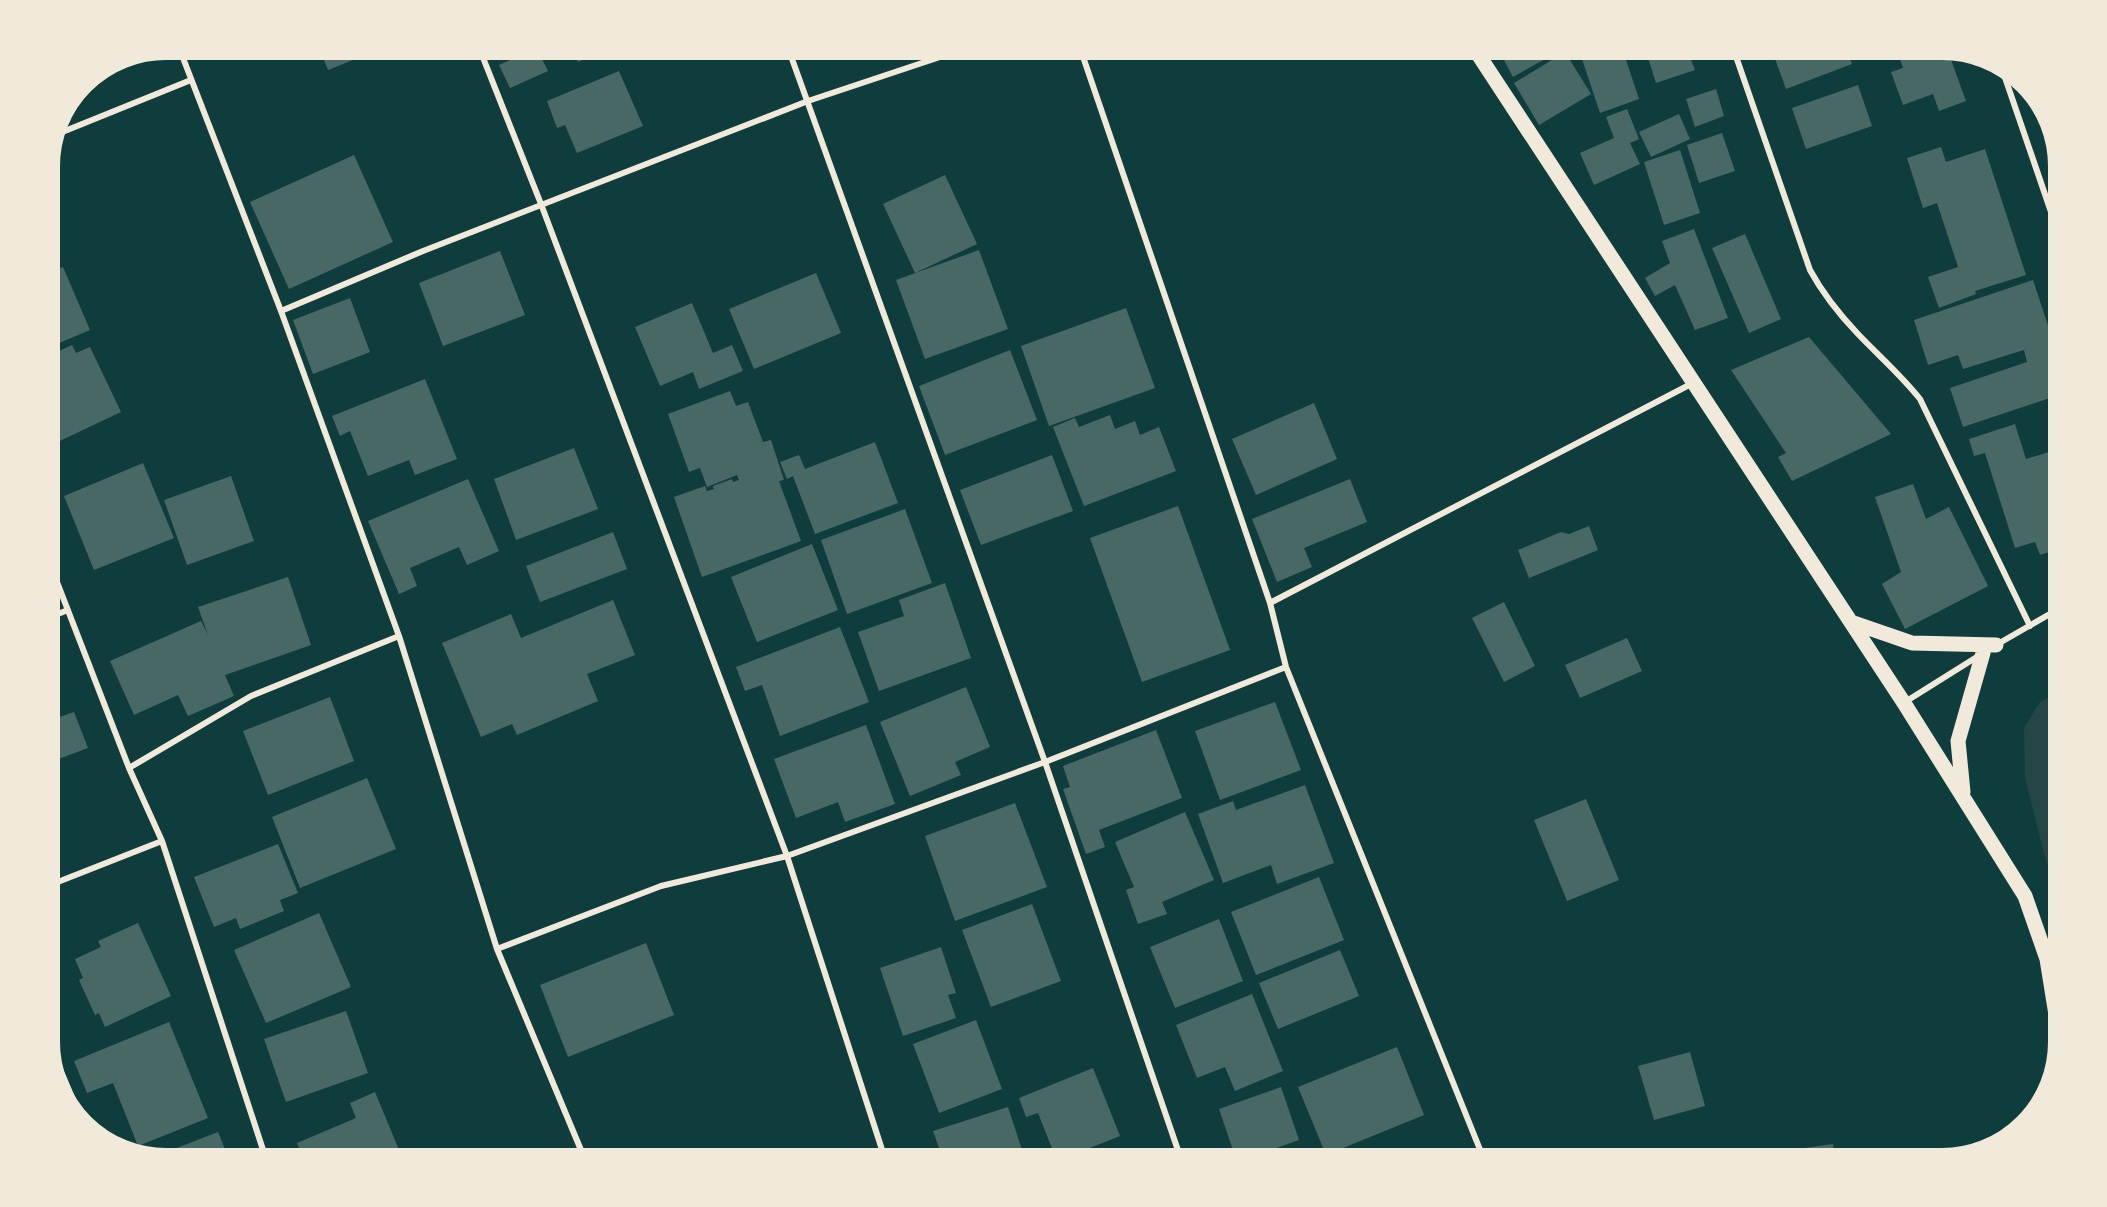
<svg xmlns="http://www.w3.org/2000/svg" width="2107" height="1207" font-family="Lato,sans-serif">
	<style>
		.green { fill: #244646 }
		.building { fill: #486865 }
		.lines { fill: none; stroke-linecap: round; stroke-linejoin: round }
		.minor { stroke: #f1e9da; stroke-width: 6 }
		.primary { stroke: #f1e9da; stroke-width: 15 }
		.rim { fill: none; stroke: #f1e9da; stroke-width: 8 }
	</style>
	<rect width="100%" height="100%" fill="#0f3d3e"/>
	<path class="green" d="M2062 690V907L2043 850 2025 778 2024 728 2040 702Z"/>
	<path class="building" d="M318 45H390L328 70Z
		M522 45H563L540 55 548 71 510 88 499 65 526 53Z
		M570 45H615L578 62Z
		M1496 45H1549L1554 54 1513 77Z
		M1585 45H1621L1639 99 1600 113 1578 47Z
		M1644 45H1685L1695 70 1656 83Z
		M1770 45H1845L1852 64 1786 89Z
		M1929 45 1946 46 1966 101 1939 111 1933 94 1903 105 1891 72 1903 68 1899 56Z
		M1565 52 1591 94 1539 125 1514 83Z
		M619 71 643 126 577 153 565 125 557 128 547 101Z
		M1858 85 1872 126 1806 149 1792 108Z
		M1716 89 1724 116 1695 127 1686 99Z
		M2030 90 2041 100 2036 102Z
		M1627 109 1639 139 1630 143 1640 164 1594 185 1580 153 1614 138 1606 117Z
		M1679 114 1690 139 1651 157 1639 132Z
		M1722 133 1735 171 1699 183 1687 145Z
		M1941 147 1946 162 1985 149 2026 275 1975 291 1976 294 1939 308 1928 277 1958 267 1937 203 1923 208 1907 158Z
		M1680 150 1700 213 1664 225 1644 162Z
		M354 155 393 242 289 289 250 202Z
		M945 175 977 244 915 273 883 204Z
		M1694 229 1728 318 1695 330 1675 285 1655 296 1645 278 1670 263 1662 241Z
		M1745 234 1781 319 1749 333 1712 248Z
		M979 250 1008 329 925 359 896 280Z
		M500 251 525 315 443 346 419 283Z
		M63 267 90 330 45 349V274Z
		M816 273 841 333 754 369 729 309Z
		M2033 280 2062 368V394L1963 427 1950 388 2027 362 2024 350 1963 369 1958 355 1928 365 1914 320Z
		M350 298 370 352 313 374 293 320Z
		M692 303 713 353 732 345 743 371 699 389 693 372 660 386 635 327Z
		M1126 308 1155 388 1049 426 1021 346Z
		M1809 337 1891 434 1792 481 1778 457 1786 453 1731 370Z
		M72 345 76 353 90 347 121 412 45 448V371L60 364 55 353Z
		M1010 350 1037 420 945 455 919 386Z
		M425 379 457 459 415 475 409 460 368 476 350 431 340 436 332 416Z
		M730 391 736 406 748 402 763 442 771 440 784 480 779 481 801 541 702 577 674 497 705 486 707 491 714 489 713 486 732 479 733 482 739 480 737 475 707 487 700 468 689 472 668 414Z
		M1314 403 1337 459 1256 495 1232 439Z
		M1110 415 1115 429 1135 421 1140 435 1159 427 1176 471 1084 506 1053 427 1075 418 1079 427Z
		M2015 424 2026 459 2062 448V548L2040 555 2035 542 2015 548 1985 453 1974 456 1969 439Z
		M875 442 898 503 815 534 793 476 787 479 780 462 799 455 805 469Z
		M574 448 598 509 516 540 494 479Z
		M1052 455 1073 511 981 545 960 490Z
		M143 463 174 538 94 570 64 496Z
		M231 476 254 541 187 565 164 500Z
		M468 479 499 551 467 565 459 547 410 568 417 586 399 594 368 521Z
		M1350 479 1367 522 1304 548 1312 567 1277 582 1252 519Z
		M1913 484 1926 519 1949 507 1988 586 1905 629 1882 584 1901 572 1875 497Z
		M1178 506 1230 650 1142 682 1090 538Z
		M905 509 932 583 847 614 821 540Z
		M1589 526 1598 550 1529 578 1518 550 1561 532 1569 534Z
		M613 532 627 569 540 602 526 566Z
		M812 544 838 610 757 642 731 577Z
		M288 577 311 645 225 675 234 696 188 716 178 695 134 715 110 661 201 621 208 635 198 607Z
		M945 583 971 658 879 691 858 632 904 616 899 600Z
		M613 600 635 655 587 674 598 701 517 735 512 724 481 737 442 643 511 614 521 638Z
		M1504 602 1535 666 1504 682 1472 618Z
		M840 627 869 702 780 736 762 685 745 691 736 667Z
		M1627 638 1642 671 1580 698 1565 665Z
		M966 687 990 747 955 762 961 775 910 796 880 722Z
		M330 697 354 761 268 795 243 731Z
		M1275 702 1301 770 1220 800 1195 731Z
		M45 705 51 720 74 712 88 748 45 764Z
		M866 725 895 804 845 822 838 802 796 818 774 759Z
		M1156 730 1182 798 1099 830 1105 847 1086 854 1063 789 1070 787 1063 766Z
		M367 778 396 849 300 888 272 817Z
		M1305 785 1334 863 1277 884 1271 865 1223 883 1198 814 1233 801 1236 810Z
		M1586 799 1619 880 1567 901 1534 820Z
		M1015 803 1047 887 955 921 925 836Z
		M1185 812 1214 880 1162 902 1167 914 1138 924 1126 890 1134 887 1115 842Z
		M278 844 298 893 280 900 284 911 240 929 236 918 214 927 194 877Z
		M1319 877 1344 940 1256 975 1231 912Z
		M1032 904 1061 981 991 1007 962 930Z
		M319 913 351 987 266 1023 234 950Z
		M1219 919 1243 981 1175 1008 1150 947Z
		M138 923 171 996 105 1027 99 1013 95 1015 79 980 83 978 75 959 101 947 98 941Z
		M646 943 674 1015 568 1057 540 985Z
		M941 947 956 993 948 995 956 1018 903 1036 880 968Z
		M1340 950 1359 996 1278 1029 1259 983Z
		M1252 994 1283 1071 1235 1091 1225 1067 1197 1078 1176 1025Z
		M346 1011 368 1073 286 1102 264 1039Z
		M976 1020 1002 1089 939 1113 913 1044Z
		M169 1022 208 1118 138 1146 113 1083 87 1093 74 1061Z
		M1397 1047 1424 1115 1326 1155 1298 1087Z
		M1690 1052 1705 1106 1654 1120 1638 1066Z
		M1093 1068 1120 1136 1057 1161 1038 1113 1026 1117 1019 1098Z
		M1281 1087 1299 1140 1237 1162 1219 1109Z
		M375 1092 404 1162H305L297 1143 356 1118 350 1103Z
		M1008 1107 1026 1162H944L933 1131Z
		M218 1132 230 1162H165L151 1158Z
		M1833 1144 1835 1162H1778L1777 1152Z
		M1133 1149 1138 1162H1097Z"/>
	<g class="lines">
		<path class="minor" d="M178 45 281 311 399 636 497 949 586 1162
			M478 45 541 204 787 856 886 1162
			M787 45 1045 762 1182 1162
			M1079 45 1270 603 1286 667 1485 1162
			M1732 45 1810 270C1823 294 1839 314 1858 334 1879 356 1901 375 1920 399L2030 626
			M1999 60 2062 244
			M50 137 191 80
			M2053 215 2062 209
			M281 311 423 251 808 101 976 45
			M45 551 129 768 162 841 267 1162
			M1270 603 1693 383
			M45 619 68 610
			M1996 645 2062 607
			M1905 702 1980 655
			M129 768 251 696 399 636
			M45 887 162 841
			M497 949 661 886 787 856 1045 762 1286 667
			M45 1020 54 1055 84 1126"/>
		<path class="primary" d="M1472 45 1904 703 2025 896 2047 959 2061 1046
			M1851 622 1912 643 1996 645
			M1963 792 1958 741 1983 653"/>
	</g>
	<path d="M0 0H2107V1207H0ZM166 56H1942A110 110 0 0 1 2052 166V1042A110 110 0 0 1 1942 1152H166A110 110 0 0 1 56 1042V166A110 110 0 0 1 166 56Z" fill="#f1e9da" fill-rule="evenodd"/>
	<path class="rim" d="M166 56H1942A110 110 0 0 1 2052 166V1042A110 110 0 0 1 1942 1152H166A110 110 0 0 1 56 1042V166A110 110 0 0 1 166 56Z"/>
</svg>
